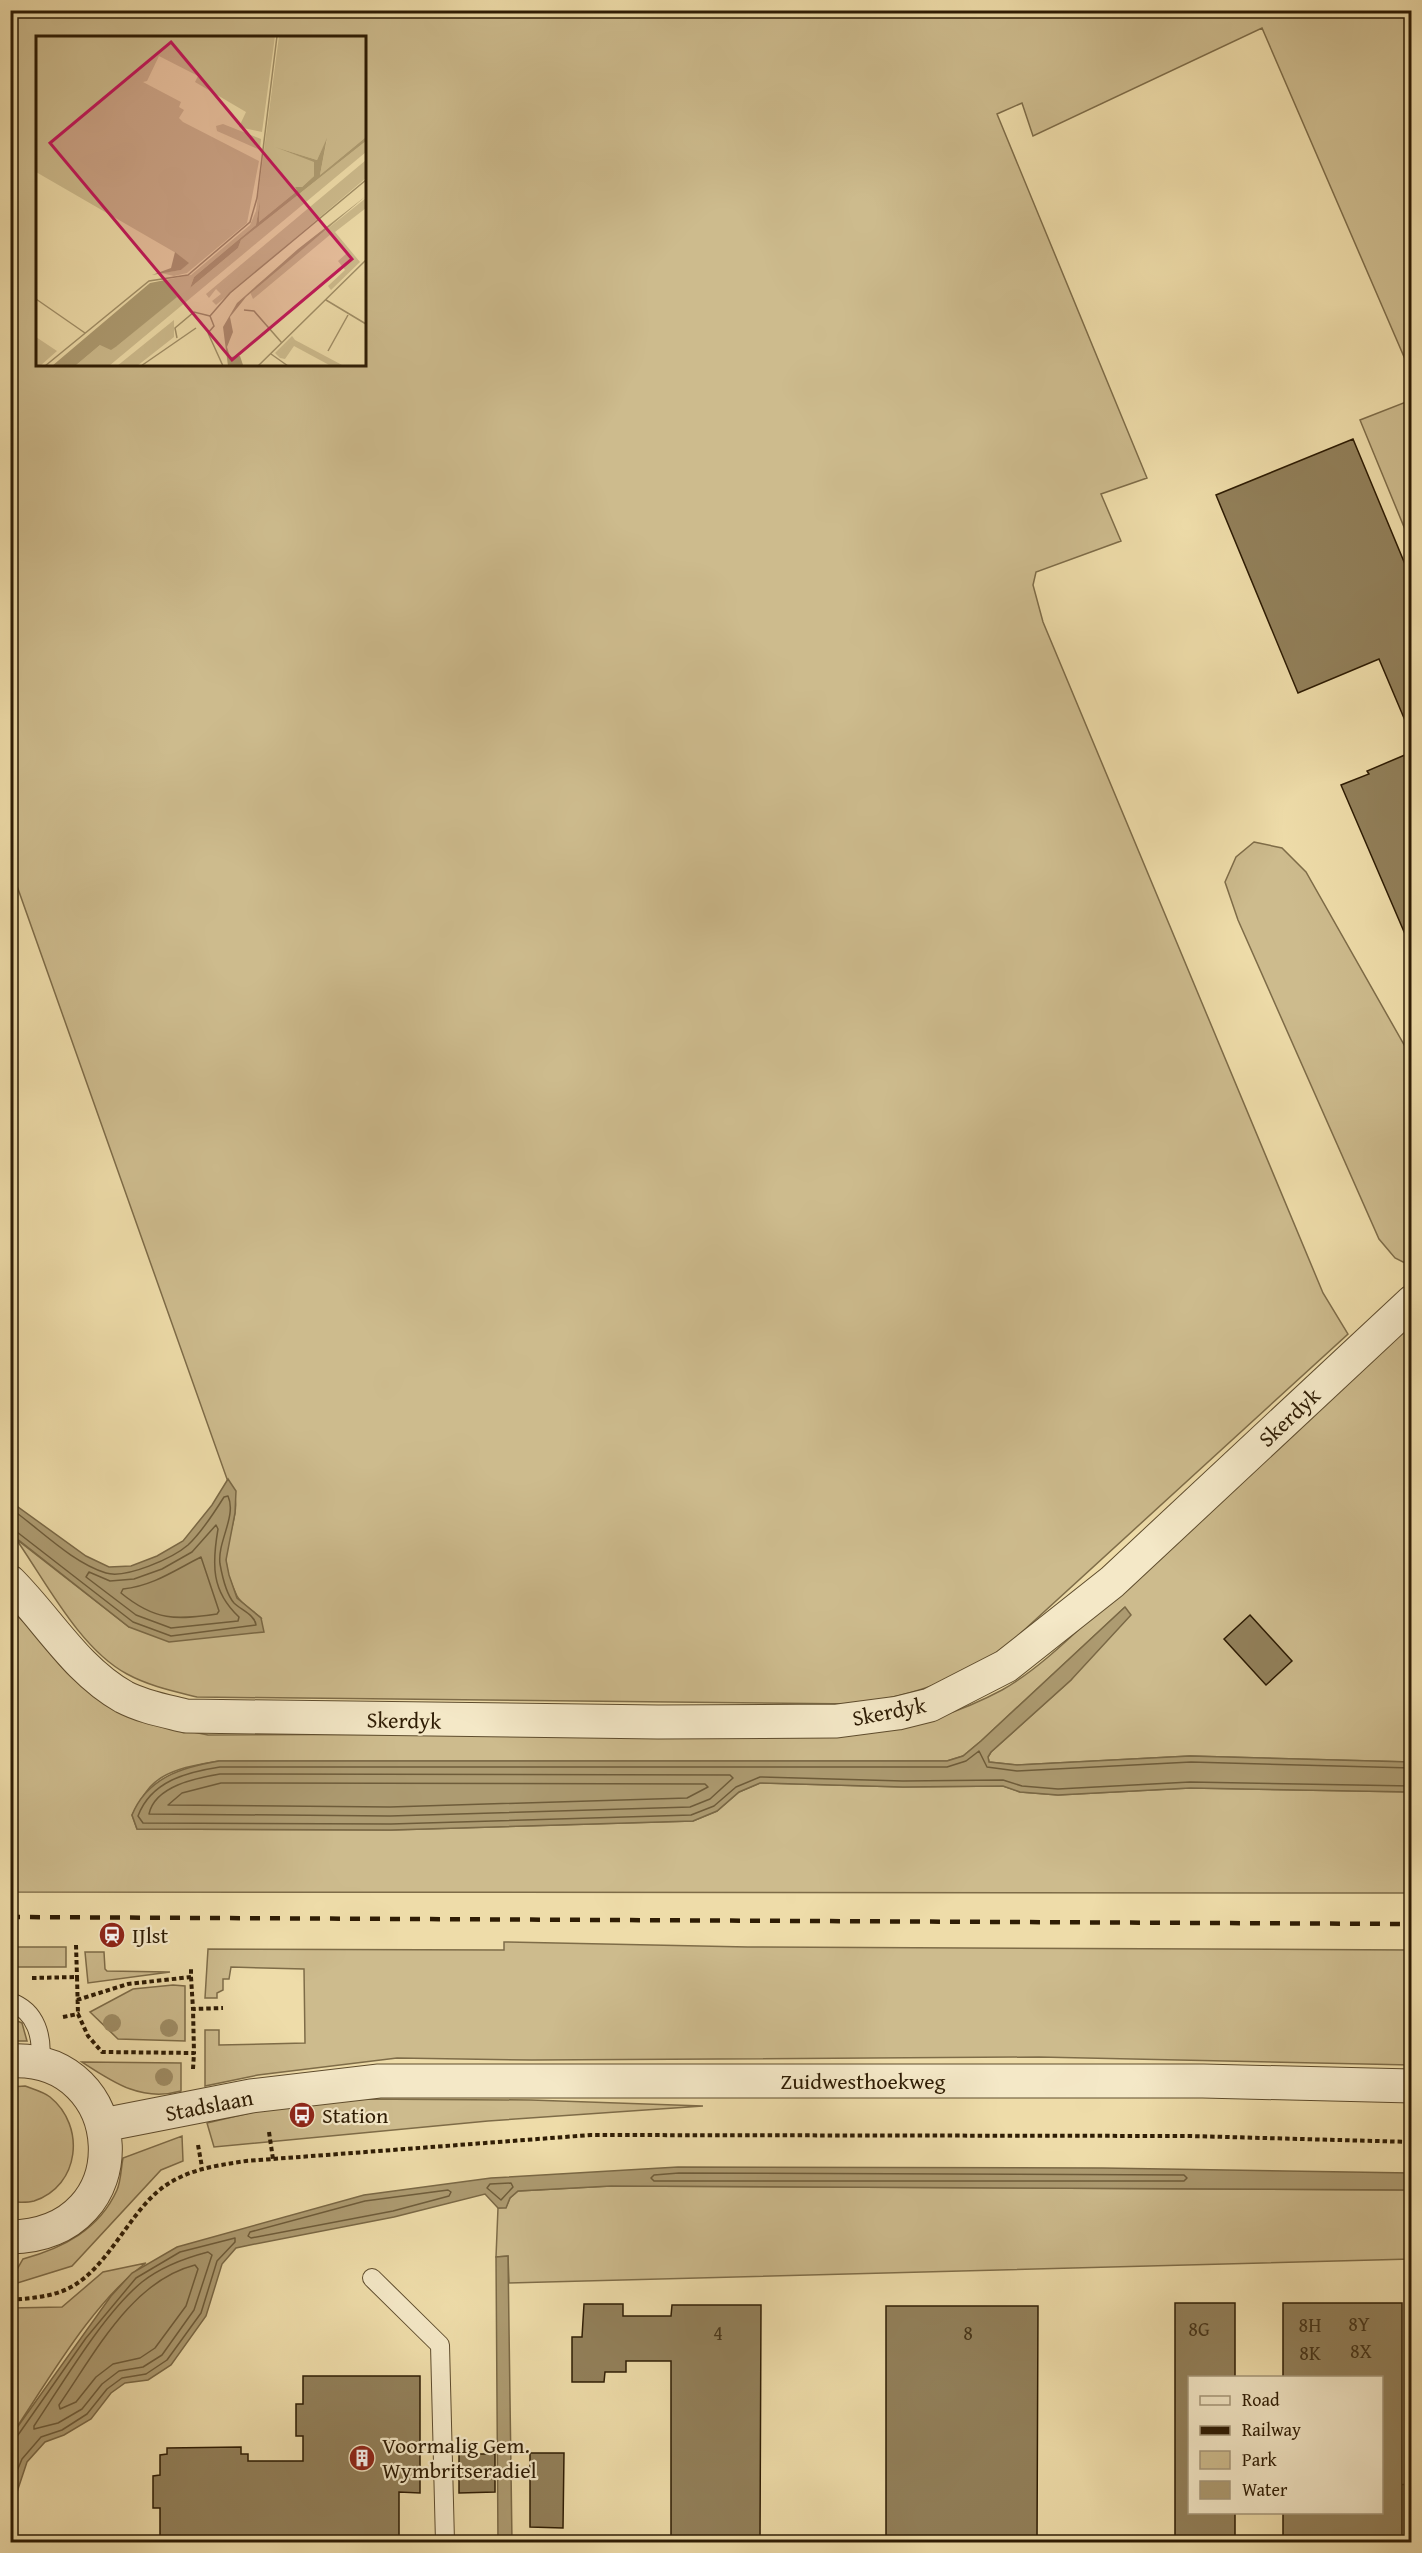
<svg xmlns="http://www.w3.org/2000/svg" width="1422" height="2553" font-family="'Gentium Book Plus',serif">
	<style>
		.green { fill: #cdbb8d; stroke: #7e6c48; stroke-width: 1.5; fill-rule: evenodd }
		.water { fill: #ad9b71; stroke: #7a6845; stroke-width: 1.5 }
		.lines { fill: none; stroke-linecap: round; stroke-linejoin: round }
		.shore { stroke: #6e5c3a; stroke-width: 1.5 }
		.building { fill: #92805a; stroke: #2e1c04; stroke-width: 1.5 }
		.service-casing { stroke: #5e4c2d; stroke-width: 20 }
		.minor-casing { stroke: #5e4c2d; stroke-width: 35 }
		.tertiary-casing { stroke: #5e4c2d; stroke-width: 35 }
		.path { stroke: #2e1c04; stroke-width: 4; stroke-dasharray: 4.5 3; stroke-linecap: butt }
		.service { stroke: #f4e8c7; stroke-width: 18 }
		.minor { stroke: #f4e8c7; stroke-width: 33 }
		.tertiary { stroke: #f4e8c7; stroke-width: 33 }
		.rail { stroke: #2e1c04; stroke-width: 4.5; stroke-dasharray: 10 10; stroke-linecap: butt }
		.tree { fill: #9f8d65 }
		.labels { text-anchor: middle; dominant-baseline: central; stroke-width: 4.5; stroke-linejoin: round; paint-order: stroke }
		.number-label { font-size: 20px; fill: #47351a }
		.street-label { font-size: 22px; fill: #2e1c04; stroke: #f4e8c7 }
		.poi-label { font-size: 22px; fill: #2e1c04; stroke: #f4e8c7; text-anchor: start }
		.inset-road { fill: none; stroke: #a18f67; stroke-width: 1.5 }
		.view { fill: #c2185b; fill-opacity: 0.15; stroke: #c2185b; stroke-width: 3 }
		.inset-edge { fill: none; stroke: #2e1c04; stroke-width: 3 }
	</style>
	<rect width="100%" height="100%" fill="#eedca9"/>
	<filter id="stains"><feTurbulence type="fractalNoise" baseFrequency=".00333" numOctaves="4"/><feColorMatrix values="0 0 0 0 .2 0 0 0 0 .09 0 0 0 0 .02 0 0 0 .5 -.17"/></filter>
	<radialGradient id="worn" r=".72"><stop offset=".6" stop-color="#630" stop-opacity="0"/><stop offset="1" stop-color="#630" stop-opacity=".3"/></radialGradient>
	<path class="green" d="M11 11H1411V373L1262 28 1033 136 1022 103 997 114 1147 478 1101 494 1121 541 1036 572 1033 585 1043 622 1323 1293 1348 1334 1010 1643C960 1680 916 1695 856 1704L197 1697C173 1691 149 1686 127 1674 80 1649 46 1582 16 1539L129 1627 261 1618C254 1611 241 1604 237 1596 232 1586 226 1571 226 1560 226 1531 247 1506 227 1479L11 869ZM38 38H364V364H38Z
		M1411 400V544L1360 420Z
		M1254 842 1282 848 1306 872 1411 1057V1266L1395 1258 1379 1239 1238 920 1225 882 1236 857Z
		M1411 1322V1762L1190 1756 1017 1765 989 1762 988 1757 991 1752 1071 1680 1125 1607 981 1741 963 1756 947 1761H219C196 1765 166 1769 150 1787 143 1795 137 1806 132 1815L137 1829 391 1830 693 1821 717 1811 739 1792 760 1783 903 1787 1003 1786 1020 1792 1058 1795 1190 1788 1411 1792V1893L11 1892V1610C31 1626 43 1646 60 1665 99 1710 152 1724 208 1735L868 1733C916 1726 959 1713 1002 1690 1045 1666 1086 1621 1124 1588 1221 1501 1316 1411 1411 1322Z
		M504 1942 748 1947 1411 1950V2065L1039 2057 532 2060 397 2058 258 2075 205 2086V2030H219V2045L305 2043 304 1969 231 1967 229 1979H223V1990L217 1993V1998H205L208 1949 504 1950Z
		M10 1947H66V1967H11Z
		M85 1952H104L105 1969 107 1971 170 1972 88 1983Z
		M173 1985 185 1986V2041L118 2039 90 2012 133 1989Z
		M11 2018 22 2023 27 2041H11Z
		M82 2062 181 2063V2091C142 2102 114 2083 82 2062Z
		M25 2086C33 2089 44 2092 50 2097 86 2126 80 2186 34 2201 27 2203 18 2202 11 2202V2087Z
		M355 2099 531 2100 703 2106 488 2121 214 2147 207 2123 271 2108Z
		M182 2136 183 2161 161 2170 72 2266 11 2285V2280L23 2259C63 2248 99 2230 117 2190 121 2181 121 2168 123 2158Z
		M611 2186 1411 2190V2259L509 2283 508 2256 496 2257 498 2208 506 2207 510 2198 518 2191Z
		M146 2263C93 2301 48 2381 11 2436V2308L62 2307 103 2272Z
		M1411 2484V2542H1305L1306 2513 1382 2512V2486Z"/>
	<path class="water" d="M228 1479 236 1491 235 1513 226 1560 229 1575 237 1598 261 1618 264 1632 169 1642 129 1627 11 1534V1502L86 1556 109 1567 131 1566 157 1556 183 1541 212 1505Z
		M1125 1607 1131 1615 1071 1680 991 1752 988 1757 989 1762 1017 1765 1190 1756 1411 1762V1792L1190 1788 1058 1795 1020 1792 1003 1786 903 1787 760 1783 739 1792 717 1811 693 1821 391 1830 137 1829 132 1815C147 1778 182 1767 219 1761H947L963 1756 981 1741Z
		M678 2167 1103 2168 1411 2173 1412 2190 611 2186 518 2191 510 2198 506 2208H498L485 2194 394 2217 250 2245 236 2248 222 2264 206 2316 171 2365 148 2380 125 2383 111 2393 91 2419 64 2435 45 2442 27 2462 11 2510V2436L111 2296 132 2273 177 2247 364 2195 491 2178Z
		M508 2256 512 2542H498L496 2257Z"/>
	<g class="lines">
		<path class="shore" d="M10 1508C40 1529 71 1562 106 1573 126 1579 173 1558 188 1545 202 1532 214 1513 224 1497L228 1496C237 1516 217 1542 220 1564 222 1575 226 1594 234 1603 241 1610 255 1615 256 1625L171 1636 133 1622 17 1532 10 1530
			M216 1525 218 1529C212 1564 211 1591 239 1617L238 1621 171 1628 136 1615 86 1577 89 1572 110 1581 134 1579 162 1569 192 1552Z
			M201 1557 219 1611 217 1614C176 1620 155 1621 121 1593L123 1589C153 1586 175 1570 201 1557Z
			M1412 1768 1191 1762 1017 1771 987 1767 979 1751 966 1761 947 1767H220C187 1772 151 1781 138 1816L143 1823 391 1824 691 1815 714 1806 736 1787 760 1777 903 1781 1003 1780 1022 1786 1058 1789 1190 1782 1412 1786
			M220 1774 730 1775 733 1778 710 1799 690 1807 390 1816 149 1814C155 1786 196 1778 220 1774Z
			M221 1783 705 1784 708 1787 687 1798 390 1807 168 1805 182 1793Z
			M679 2173 1184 2175 1187 2178 1184 2181H654L651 2178 654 2175Z
			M511 2183 513 2187 501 2200 487 2188 490 2184Z
			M448 2190 451 2192 449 2196 393 2211 251 2238 248 2236 250 2232 365 2201Z
			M208 2252 212 2255 194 2310 162 2355 143 2367 119 2371 102 2384 82 2409 58 2423 34 2429V2426C63 2383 103 2314 142 2282 161 2267 185 2258 208 2252Z
			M195 2265 198 2269 186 2306 155 2348 140 2358 113 2364 96 2377 76 2402 60 2409 59 2405C94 2355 131 2281 195 2265Z
			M10 2438 18 2435 86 2338 136 2278 180 2252 235 2238V2242L217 2261 201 2313 167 2360 146 2374 122 2378 107 2389 87 2414 62 2430 41 2437 22 2459 10 2488"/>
	</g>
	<path class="building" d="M1353 439 1412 581V737L1379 659 1298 693 1216 495Z
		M1412 752V939L1408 941 1341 785 1369 774 1367 771Z
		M1250 1615 1292 1661 1266 1685 1224 1639Z
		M1175 2303H1235V2378H1190V2512H1235V2542H1175Z
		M1283 2303H1402V2542H1283V2512H1382V2378H1283Z
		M584 2304H623V2316H671L672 2305H761L760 2542H671V2361H626V2372H605L604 2382H572V2337H582Z
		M886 2306H1038L1037 2542H886Z
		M303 2376H420V2493L399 2492V2542H160V2508H153V2476L160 2475V2455L167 2454V2448L241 2447V2454H248V2461H303V2436H296V2404H303Z
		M530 2453H564L563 2528 530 2527Z
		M459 2454H495V2492L459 2493Z"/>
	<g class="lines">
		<defs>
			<path id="service" d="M10 2002C37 2011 43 2038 40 2063
				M372 2278 440 2345 445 2542"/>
			<path id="minor" d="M10 1582C48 1620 76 1670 124 1697 143 1707 166 1711 186 1716L658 1722 837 1721 898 1713 930 1705 1006 1666 1112 1582 1412 1302"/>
			<path id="tertiary" d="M10 2061C130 2054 144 2235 10 2237
				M103 2125 251 2096 379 2081H1203L1412 2086"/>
		</defs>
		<use href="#service" class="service-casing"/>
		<use href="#minor" class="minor-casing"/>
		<use href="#tertiary" class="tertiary-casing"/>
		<path class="path" d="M76 1945 77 1977
			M191 1977 193 2009
			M32 1978 77 1977 78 2014
			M77 2000 128 1984 191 1977V1967
			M63 2017 78 2014 88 2036 102 2052 194 2053 193 2009 223 2008
			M193 2069 194 2053
			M269 2132 273 2159
			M198 2145 202 2167
			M10 2300C32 2298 54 2297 73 2286 107 2266 127 2219 156 2193 182 2170 213 2166 246 2161L591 2135 1190 2136 1412 2142"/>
		<use href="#service" class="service"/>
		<use href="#minor" class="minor"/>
		<use href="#tertiary" class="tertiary"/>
		<path class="rail" d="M10 1917 1412 1924"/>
	</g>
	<g class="tree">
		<circle cx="112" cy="2023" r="9"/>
		<circle cx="169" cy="2028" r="9"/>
		<circle cx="164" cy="2077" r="9"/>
	</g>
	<defs>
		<symbol id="station-disc" viewBox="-11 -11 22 22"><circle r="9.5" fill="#8f2418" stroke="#f4e8c7"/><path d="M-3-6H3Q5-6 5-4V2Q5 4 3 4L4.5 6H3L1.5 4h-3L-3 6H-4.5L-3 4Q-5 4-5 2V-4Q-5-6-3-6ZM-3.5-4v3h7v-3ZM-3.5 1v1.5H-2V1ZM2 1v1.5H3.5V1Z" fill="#fff"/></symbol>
		<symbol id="bus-disc" viewBox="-11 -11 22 22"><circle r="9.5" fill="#8f2418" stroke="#f4e8c7"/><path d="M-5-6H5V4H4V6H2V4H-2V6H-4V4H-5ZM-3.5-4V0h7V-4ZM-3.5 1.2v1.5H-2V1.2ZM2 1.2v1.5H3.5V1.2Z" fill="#fff"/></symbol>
		<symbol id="building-disc" viewBox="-11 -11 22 22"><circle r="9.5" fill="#8f2418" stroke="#f4e8c7"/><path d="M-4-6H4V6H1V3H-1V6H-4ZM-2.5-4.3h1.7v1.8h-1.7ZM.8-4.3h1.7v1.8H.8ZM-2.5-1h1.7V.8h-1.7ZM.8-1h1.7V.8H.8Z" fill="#fff"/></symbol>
	</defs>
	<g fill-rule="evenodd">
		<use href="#station-disc" x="97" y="1920" width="30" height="30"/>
		<use href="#bus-disc" x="287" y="2100" width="30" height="30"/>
		<use href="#building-disc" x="347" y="2443" width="30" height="30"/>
	</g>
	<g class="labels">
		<g class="number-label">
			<text x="1359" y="2323">8Y</text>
			<text x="1310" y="2324">8H</text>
			<text x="1199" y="2328">8G</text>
			<text x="718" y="2332">4</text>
			<text x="968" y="2332">8</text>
			<text x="1361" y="2350">8X</text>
			<text x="1310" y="2352">8K</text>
		</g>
		<g class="street-label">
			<text transform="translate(1289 1417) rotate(-43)">Skerdyk</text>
			<text transform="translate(889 1711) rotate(-11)">Skerdyk</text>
			<text transform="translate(404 1720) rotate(1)">Skerdyk</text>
			<text x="863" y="2081">Zuidwesthoekweg</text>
			<text transform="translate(209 2105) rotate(-11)">Stadslaan</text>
		</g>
		<g class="poi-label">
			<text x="132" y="1935">IJlst</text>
			<text x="322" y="2115">Station</text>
			<text x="382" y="2445">Voormalig Gem.<tspan x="382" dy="25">Wymbritseradiel</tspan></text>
		</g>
	</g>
	<g transform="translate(36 36)">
		<rect width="330" height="330" fill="#eedca9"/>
		<path d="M0 0H239L226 96 203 91 210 76 159 46 162 40 123 20 111 45 107 46 145 66 143 71 148 74 143 82 147 86 223 125 211 187 151 237 138 240 125 237 145 234 152 227 140 217 0 136ZM243 0H330V101L284 139 291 103 281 124 239 111 278 125V140L266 151H259L261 155 223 186 224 164 220 189 158 241 154 252 202 212 205 204 330 105V116L73 330H39L64 309 81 310 140 261 129 244 155 239 214 189 220 175ZM187 88 225 103 224 114 181 95 180 90ZM330 124V142L180 269 176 265 185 258 180 253 173 262 170 258ZM330 162V172L299 196 324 226 295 254 292 250 309 234 302 225 311 217 295 198 217 263 214 256 221 249ZM138 284V301L101 330H81ZM256 300 259 304 308 330H295L258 310 249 323 244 322 239 317ZM0 301 21 315 4 330H0Z" fill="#cdbb8d"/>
		<path d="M330 101V105L205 204 202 212 154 252 158 241 220 189 224 164 223 186 261 155 259 151H266L278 140V126L239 111 281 124 291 102 284 139ZM330 160 210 261 194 281 197 296 191 311 194 321 204 320 207 329 192 330 187 291 201 267 262 213ZM139 216 153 227 145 234 116 239 135 232ZM129 244 141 261 81 310 75 314 64 309 39 330H16L114 247Z" fill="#ad9b71"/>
		<path class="inset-road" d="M0 263 49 297M290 264 330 288M208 274 218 275 246 307M174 280 194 257 330 144M172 297 187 330M172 297 178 290 174 280M141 302 139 292 158 276 174 280M292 315 312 279M235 318 252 330M9 330 113 245 152 239 214 186 221 162 241 0M105 330 160 292M222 330 330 224"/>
		<path class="view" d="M135 6 316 223 196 324 14 107Z"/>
		<rect width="330" height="330" class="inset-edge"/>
	</g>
	<rect width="1422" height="2553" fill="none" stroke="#eedca9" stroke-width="36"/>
	<rect x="12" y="12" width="1398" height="2529" fill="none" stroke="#2e1c04" stroke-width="3"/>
	<rect x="18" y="18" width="1386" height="2517" fill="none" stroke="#2e1c04" stroke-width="1.5"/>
	<rect x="1188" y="2376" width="195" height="138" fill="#f4e8c7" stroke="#a59679" stroke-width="1.5"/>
	<rect x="1200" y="2396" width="30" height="9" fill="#f4e8c7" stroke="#a59679" stroke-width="1.5"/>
	<text x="1242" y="2406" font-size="18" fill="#2e1c04">Road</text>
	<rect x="1200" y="2426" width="30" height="9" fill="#2e1c04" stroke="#a59679" stroke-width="1.5"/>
	<text x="1242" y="2436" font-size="18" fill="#2e1c04">Railway</text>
	<rect x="1200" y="2451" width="30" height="18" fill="#cdbb8d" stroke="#a59679" stroke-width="1.5"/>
	<text x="1242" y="2466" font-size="18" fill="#2e1c04">Park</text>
	<rect x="1200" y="2481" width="30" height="18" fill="#ad9b71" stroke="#a59679" stroke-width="1.5"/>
	<text x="1242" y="2496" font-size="18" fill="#2e1c04">Water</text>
	<rect width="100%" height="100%" filter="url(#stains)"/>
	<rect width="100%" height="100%" fill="url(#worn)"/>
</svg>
